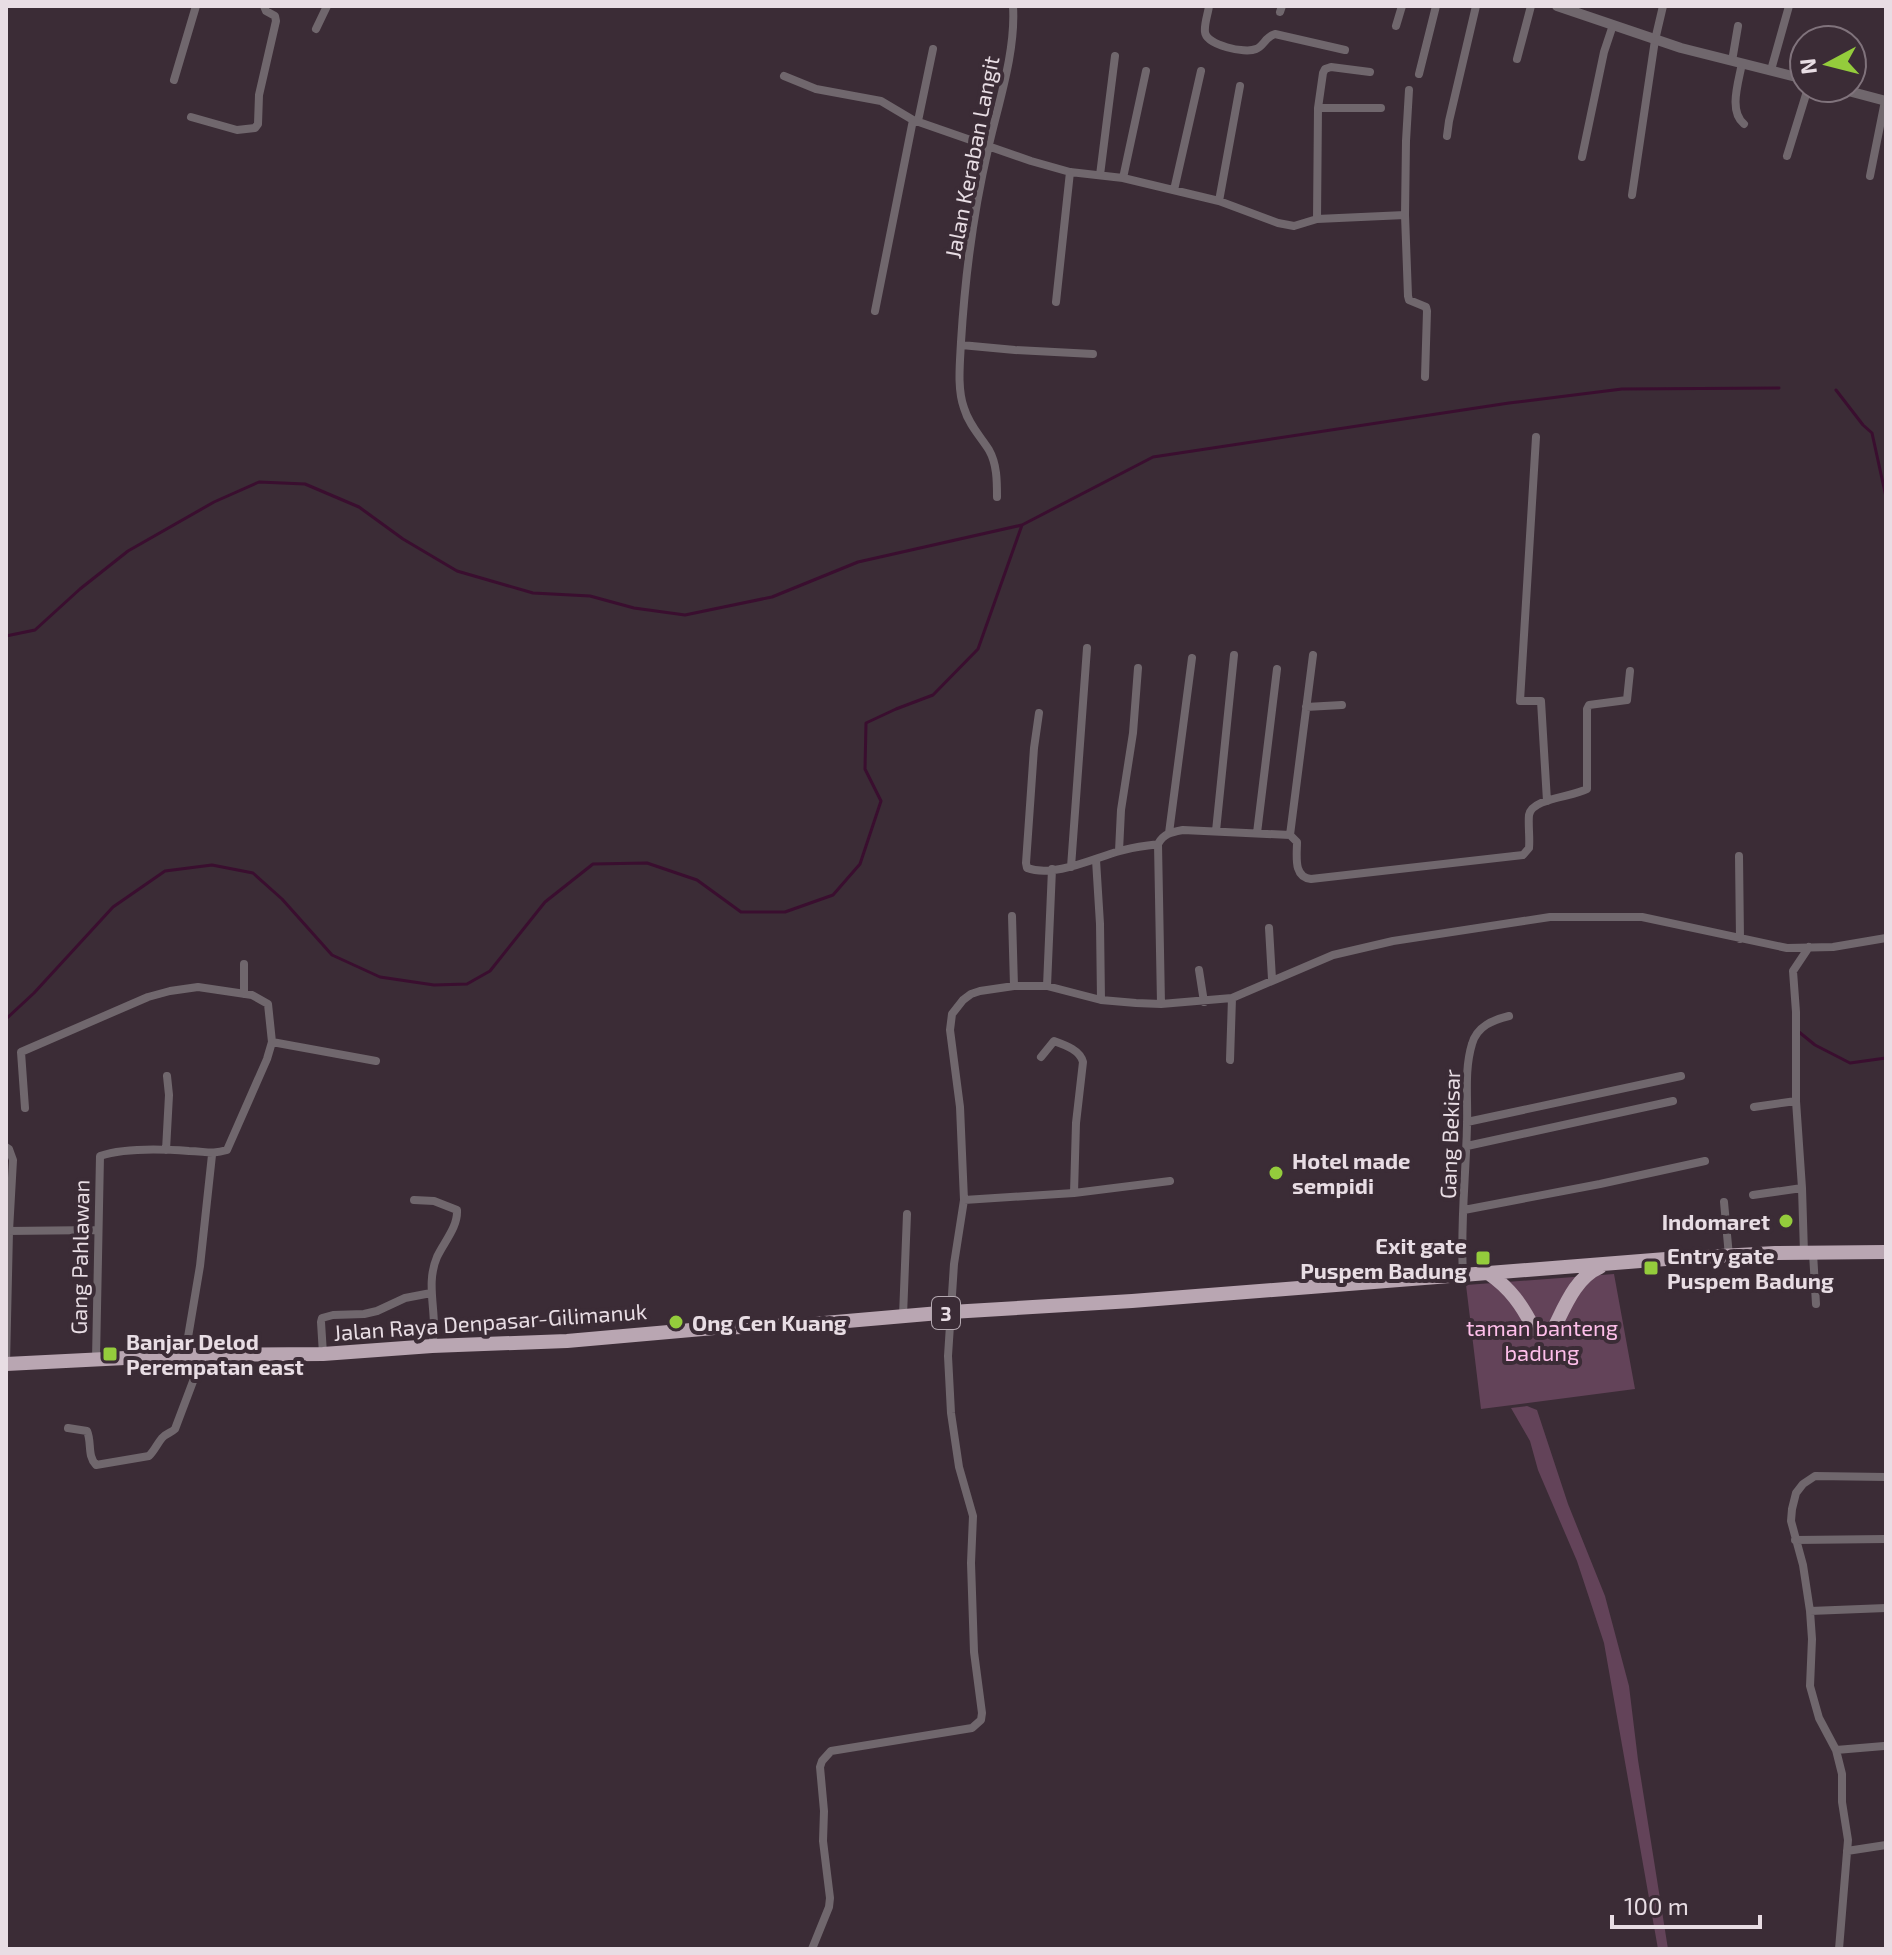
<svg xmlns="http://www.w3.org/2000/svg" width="1892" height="1955" font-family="'Exo 2',sans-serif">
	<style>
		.green { fill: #634359 }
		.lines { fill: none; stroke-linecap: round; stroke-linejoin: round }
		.stream { stroke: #3a0e2f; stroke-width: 3 }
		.minor { stroke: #70676d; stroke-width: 8 }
		.tertiary { stroke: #70676d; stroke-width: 10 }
		.trunk { stroke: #b9a6b2; stroke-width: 14 }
		.poi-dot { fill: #94cc3c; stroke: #3b2c36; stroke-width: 3 }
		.labels { text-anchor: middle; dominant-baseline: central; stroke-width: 8; stroke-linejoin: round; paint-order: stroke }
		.shield { fill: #3b2c36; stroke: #b4a8b0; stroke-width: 2 }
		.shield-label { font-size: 20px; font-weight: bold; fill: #e8dde4 }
		.street-label { font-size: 22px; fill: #e8dde4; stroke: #3b2c36 }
		.poi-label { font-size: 22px; font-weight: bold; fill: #e8dde4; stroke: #3b2c36; text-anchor: start }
		.park-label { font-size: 22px; fill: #febfea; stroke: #3b2c36 }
	</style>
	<rect width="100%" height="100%" fill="#3b2c36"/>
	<path class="green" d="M1614 1274 1635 1389 1481 1409 1466 1285Z
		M1527 1406 1537 1410 1568 1504 1605 1596 1629 1686 1638 1760 1668 1949H1658L1604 1643 1577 1561 1538 1470 1530 1441 1511 1408Z"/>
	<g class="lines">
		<path class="stream" d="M1836 390 1863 425 1872 433 1886 497
			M6 636 35 630 80 589 128 551 214 502 259 482 305 484 359 507 403 539 457 571 533 593 590 596 634 608 685 615 772 597 858 562 1022 525 1153 457 1509 403 1622 389 1779 388
			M6 1019 34 993 113 907 165 871 212 865 253 873 282 899 332 955 380 977 434 985 467 984 490 971 545 902 593 864 647 863 697 880 741 912H785L833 895 860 864 881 801 865 769 866 723 896 709 933 695 978 649 1022 525
			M1799 1032 1815 1045 1850 1063 1886 1058"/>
		<path class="minor" d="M1209 6C1208 14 1204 24 1205 32 1206 45 1245 54 1256 49 1264 46 1265 37 1275 34L1345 50
			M1280 12 1282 6
			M1396 26 1402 6
			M316 29 327 6
			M1517 59 1531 6
			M1732 61 1738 26
			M1742 63C1739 81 1728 111 1744 124
			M1771 70 1789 6
			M1419 74 1436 6
			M784 76 816 89 881 101 913 120 1031 161 1070 172 1123 178 1219 201 1278 223 1294 226 1317 219 1405 215
			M174 80 196 6
			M1409 90 1406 141 1405 215 1408 296 1409 300 1426 307 1427 311 1425 377
			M1318 108H1381
			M191 117 237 130 255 128 258 124 259 95 276 21 275 16 266 11 264 6
			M918 121 933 49
			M1447 136 1449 121 1476 6
			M1787 156 1808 88
			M1582 157 1604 52 1613 25
			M1100 175 1115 56
			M1870 176 1885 101
			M1123 178 1146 71
			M1174 190 1201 71
			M1632 195 1655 40 1663 6
			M1219 201 1240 86
			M1317 219 1318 108 1323 73 1325 69 1331 67 1370 72
			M1056 302 1070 172
			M875 311 913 120
			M961 345 1015 350 1093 354
			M1536 437 1520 701H1541L1547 801
			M997 497C997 481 997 464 989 450 980 436 969 425 964 408 957 389 960 363 961 342 965 277 973 213 988 149 998 104 1016 52 1013 6
			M1306 707 1342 705
			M1039 713 1034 748 1026 863 1027 868C1054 878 1094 858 1120 851 1133 847 1146 846 1158 844
			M1216 831 1234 655
			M1169 833 1192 658
			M1257 833 1277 669
			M1290 835 1297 842C1297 856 1293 877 1311 879L1523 855 1529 848C1530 838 1528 825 1529 815 1532 798 1573 797 1587 789V709L1589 705 1627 700 1630 671
			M1119 851 1121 810 1133 733 1138 668
			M1739 856 1740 939
			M1096 860 1100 924 1101 1000
			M1071 867 1087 648
			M1012 916 1014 986
			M1269 928 1272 979
			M1199 970 1204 1002
			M1047 986 1052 869
			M244 994V964
			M1161 1004 1158 844C1164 833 1172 832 1183 830L1290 835 1313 655
			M272 1042 376 1061
			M1041 1057 1054 1041C1065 1045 1080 1050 1083 1062L1076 1123 1074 1193
			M1230 1060 1232 998
			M1754 1107 1796 1101
			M25 1108 21 1052 148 997 170 991 198 987 252 995 268 1004 272 1042 267 1059 227 1150C211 1155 205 1151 189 1151 163 1149 124 1148 100 1156L96 1359
			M1467 1122 1681 1076
			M1467 1146 1673 1101
			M6 1147 9 1149 13 1160 9 1231 6 1364
			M166 1150 169 1095 167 1076
			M1753 1195 1802 1188
			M414 1200 434 1201 457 1210C458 1227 444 1242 437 1257 427 1280 434 1303 434 1327 434 1333 433 1340 432 1346
			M964 1200 1074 1193 1170 1181
			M1724 1202 1729 1256
			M1464 1210 1600 1184 1705 1161
			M7 1231 98 1230
			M1804 1253 1802 1188 1796 1101V1012L1793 971 1809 947
			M1813 1253 1816 1304
			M1463 1275C1460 1225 1466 1175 1467 1125 1468 1099 1464 1070 1472 1044 1477 1026 1493 1020 1509 1016
			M903 1316 907 1214
			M323 1354 321 1322 322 1318 333 1315 364 1314 377 1311 405 1298 431 1293
			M185 1355 200 1266 212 1155
			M68 1428 87 1431C92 1442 87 1456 96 1465L149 1456C155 1450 157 1444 162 1438 166 1433 171 1433 175 1429L203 1355
			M1795 1540 1886 1539
			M1810 1611 1886 1608
			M1836 1750 1884 1746
			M1847 1851 1886 1845
			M812 1949 829 1907 830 1898 823 1841 824 1811 820 1767 822 1761 831 1751 972 1728 981 1720 982 1713 974 1652 971 1563 973 1516 959 1467 951 1413 948 1356 954 1264 964 1200 960 1107 950 1030 952 1014 963 1000 971 994 980 991 1014 986H1047L1101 1000 1136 1003 1161 1004 1232 998 1333 955 1393 941 1550 917H1642L1787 948 1833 947 1886 938
			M1839 1949 1848 1840 1842 1802V1774L1836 1750 1819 1718 1810 1686 1812 1639 1810 1611 1803 1565 1791 1521 1792 1509 1796 1493 1803 1484 1815 1476 1886 1477"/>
		<path class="tertiary" d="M1557 6 1681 48 1804 79
			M1837 88 1886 101"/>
		<path class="trunk" d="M1488 1273C1510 1288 1522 1305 1534 1329
			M1554 1328C1565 1306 1576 1277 1600 1267
			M6 1364 185 1355 323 1354 432 1346 567 1341 714 1328 801 1325 951 1312 1132 1301 1666 1259 1775 1253 1886 1252"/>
	</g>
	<g class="poi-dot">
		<circle cx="1276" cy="1173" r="8"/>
		<circle cx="1786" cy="1221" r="8"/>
		<rect x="1475" y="1250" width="16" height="16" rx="4"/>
		<rect x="1643" y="1260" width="16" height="16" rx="4"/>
		<circle cx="676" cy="1322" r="8"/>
		<rect x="102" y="1346" width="16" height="16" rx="4"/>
	</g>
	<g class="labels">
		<rect class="shield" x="932" y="1297" width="28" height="32" rx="6"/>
		<g class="shield-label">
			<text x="946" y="1313">3</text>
		</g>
		<g class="street-label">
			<text transform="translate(971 157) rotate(-79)">Jalan Keraban Langit</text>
			<text transform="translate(1449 1134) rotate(-88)">Gang Bekisar</text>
			<text transform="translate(79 1257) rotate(-89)">Gang Pahlawan</text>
			<text transform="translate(490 1321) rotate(-4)">Jalan Raya Denpasar-Gilimanuk</text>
		</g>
		<g class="poi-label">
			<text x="1292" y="1160">Hotel made<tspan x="1292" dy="25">sempidi</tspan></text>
			<text x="1770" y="1221" text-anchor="end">Indomaret</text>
			<text x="1467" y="1245" text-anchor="end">Exit gate<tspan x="1467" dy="25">Puspem Badung</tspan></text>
			<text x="1667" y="1255">Entry gate<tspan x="1667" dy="25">Puspem Badung</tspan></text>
			<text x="692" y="1322">Ong Cen Kuang</text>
			<text x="126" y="1341">Banjar Delod<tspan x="126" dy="25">Perempatan east</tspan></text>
		</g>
		<g class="park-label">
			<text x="1542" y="1327">taman banteng<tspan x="1542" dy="25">badung</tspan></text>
		</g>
	</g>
	<rect width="1892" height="1955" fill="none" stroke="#e8dde4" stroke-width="16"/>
	<g transform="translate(1828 64) rotate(263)"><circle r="38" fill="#3b2c36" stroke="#80737c" stroke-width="2"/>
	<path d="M0-6L14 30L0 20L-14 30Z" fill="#94cc3c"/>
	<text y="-12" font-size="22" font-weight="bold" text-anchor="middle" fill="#e8dde4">N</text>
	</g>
	<path d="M1612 1915v12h148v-12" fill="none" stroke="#e8dde4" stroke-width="4"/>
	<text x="1624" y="1915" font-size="24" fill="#e8dde4" stroke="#3b2c36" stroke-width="6" paint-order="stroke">100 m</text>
</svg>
